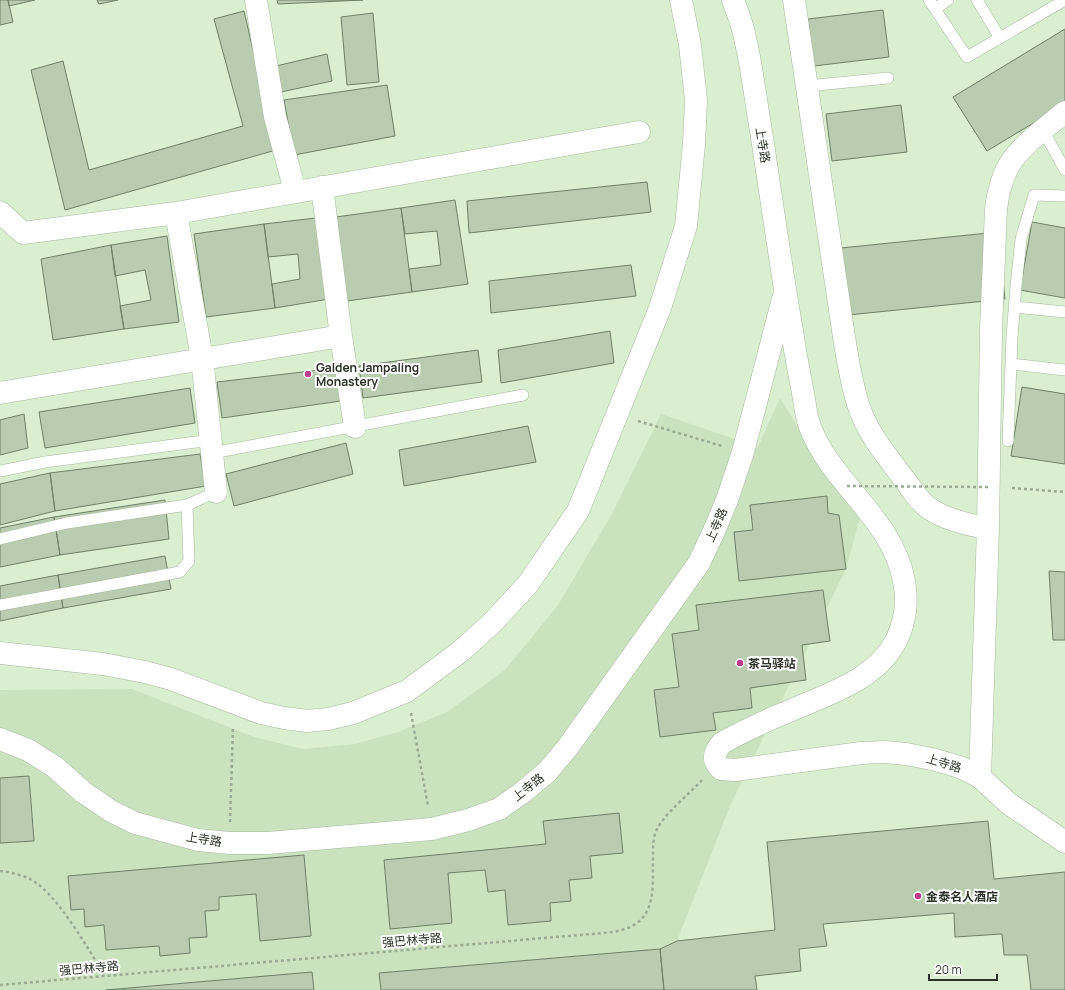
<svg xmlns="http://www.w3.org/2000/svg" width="1065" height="990" font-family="Manrope,'Noto Sans SC',sans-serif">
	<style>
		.built { fill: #cbe2bf }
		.building { fill: #b9ccaf; stroke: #6e8066 }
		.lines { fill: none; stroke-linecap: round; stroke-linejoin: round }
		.lane-casing { stroke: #a6b99c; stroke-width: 12 }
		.street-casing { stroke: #a6b99c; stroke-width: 23 }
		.secondary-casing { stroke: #a6b99c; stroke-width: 23 }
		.path { stroke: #9bab93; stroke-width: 2.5; stroke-dasharray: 3 3; stroke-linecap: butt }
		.lane { stroke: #fff; stroke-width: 11 }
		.street { stroke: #fff; stroke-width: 22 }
		.secondary { stroke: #fff; stroke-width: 22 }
		.path-bridge { stroke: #9bab93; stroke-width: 2.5; stroke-dasharray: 3 3; stroke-linecap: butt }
		.poi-dot { fill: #bb3e8d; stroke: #fff; stroke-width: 1.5 }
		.labels { text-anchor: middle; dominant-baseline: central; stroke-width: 4; stroke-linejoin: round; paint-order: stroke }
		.street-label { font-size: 12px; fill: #2b3227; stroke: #fff }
		.poi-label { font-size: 12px; font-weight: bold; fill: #2b3227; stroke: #fff; text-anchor: start }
	</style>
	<rect width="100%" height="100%" fill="#daeed0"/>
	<path class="built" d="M780 398 830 479 860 517 846 569 730 806 677 941 664 990H0V690L132 689 254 737 303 749 355 744 398 732 447 712 505 670 558 605 612 514 661 414 758 447Z"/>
	<path class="building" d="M0 0H8L13 22 0 25Z
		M8 0H35L9 6Z
		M97 0H118L99 4Z
		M277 0H363L278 4Z
		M883 10 889 57 814 66 808 19Z
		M244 11 276 150 65 210 31 70 63 61 89 170 243 126 214 19Z
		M373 13 379 82 347 85 341 17Z
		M1065 29V104L987 151 953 97Z
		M327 54 332 81 281 92 276 66Z
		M387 85 395 136 294 155 284 100Z
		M901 105 907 152 832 161 826 114Z
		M647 182 651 212 469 233 467 201Z
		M455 200 468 284 412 292 409 269 441 265 437 231 405 234 401 208Z
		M401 208 412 292 347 301 336 217Z
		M316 218 329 299 275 308 272 284 300 279 298 254 268 257 264 224Z
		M1032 222 1065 228V298L1020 290Z
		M264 224 275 308 206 317 194 234Z
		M998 232 1005 299 848 315 841 248Z
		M167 236 179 322 124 329 120 306 151 300 145 270 115 276 111 245Z
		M111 245 124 329 53 340 41 259Z
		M631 265 636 296 491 313 489 281Z
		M610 331 614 363 501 383 498 350Z
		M478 350 482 382 363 398 359 366Z
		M337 368 341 401 222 418 217 382Z
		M1022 387 1065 394V464L1011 456Z
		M190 388 195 423 45 448 39 412Z
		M24 414 28 448 0 455V420Z
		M528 426 536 462 404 486 399 450Z
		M346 443 353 474 234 506 226 474Z
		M200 454 206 486 55 511 50 473Z
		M50 473 55 511 0 525V484Z
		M827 496 828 513 839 515 846 569 739 581 734 532 753 530 750 505Z
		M165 500 169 539 60 555 54 517Z
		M54 517 60 555 0 567V528Z
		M165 556 171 589 63 608 58 575Z
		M1049 571 1065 572V640H1053Z
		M58 575 63 608 0 621V586Z
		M823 590 830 641 802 645 806 680 750 688 752 708 713 713 716 730 660 737 654 690 679 687 672 634 699 630 696 605Z
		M29 776 34 841 0 843V778Z
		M619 813 623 853 590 856 592 878 569 880 571 901 550 903 551 921 508 925 505 890 488 892 485 870 448 873 452 923 390 929 384 860 546 844 543 821Z
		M988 821 994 879 1065 872V990H1031L1027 955H1004L1002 934 955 937 954 913 823 924 827 946 799 949 801 971 755 976 757 990H664L660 949 677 941 775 930 767 842Z
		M304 855 311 936 260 941 256 894 219 897V910L205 911 207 937 189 938 190 953 160 956 159 946 106 950 104 925 85 927 84 909 71 910 68 876Z
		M660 949 664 990H381L379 973Z
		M312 972 314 990H106Z"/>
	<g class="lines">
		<defs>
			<path id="lane" d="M929 0 967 57 1065 0
				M977 0 1000 38
				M935 9 948 0
				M807 86 888 78
				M1043 130 1065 170
				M1015 307 1065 312
				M1011 364 1065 370
				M1008 441 1012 337 1016 286 1021 239 1034 195 1065 196
				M212 453 523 395
				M0 471 45 462 211 440
				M0 539 67 523 187 505 216 492
				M0 605 180 572 189 561 187 505"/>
			<path id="street" d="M256 0 275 117 295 191
				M794 0 844 337C848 360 851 384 859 407 868 434 887 456 904 479 912 489 919 502 930 509 947 520 968 525 988 528
				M322 187 341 336 355 427
				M0 212 23 233 176 213 639 132
				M176 213 202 358 216 492
				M0 393 341 336
				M980 777 988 528 991 330 996 209C998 193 1002 176 1011 162 1023 144 1048 126 1065 112"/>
			<path id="secondary" d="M733 0C737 12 743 25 745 38 752 67 755 96 760 125 771 194 780 263 792 331 795 352 799 372 803 393 805 404 806 416 810 427 832 484 893 519 904 581 908 601 905 623 896 641 876 679 831 693 794 709 770 719 745 730 722 743 714 752 712 760 721 769L735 770 861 753 885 752 906 754 932 759 960 767 980 777 1008 803 1065 842
				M0 653 103 664 145 672 171 679 261 713 284 718 307 721 328 719 353 713 407 691 461 651 492 623 528 584 578 511 660 308 686 226 694 144 696 100 690 45 681 0
				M0 739 28 750 55 767 83 792 111 811 135 823 198 840 230 843H268L432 829 468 820 499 809 523 792 547 772 568 747 699 563 714 531 727 500 743 452 783 299"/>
		</defs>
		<use href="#lane" class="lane-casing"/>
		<use href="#street" class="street-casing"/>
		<use href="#secondary" class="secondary-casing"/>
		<path class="path" d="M638 421 722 446
			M1012 488 1065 492
			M411 713 428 806
			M230 822 233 727
			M0 871C9 872 22 875 30 879 57 893 88 949 105 976
			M0 985 614 932C620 930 627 929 632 926 658 913 652 879 653 854 653 845 653 836 658 827 666 813 690 793 702 780"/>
		<use href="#lane" class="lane"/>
		<use href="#street" class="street"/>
		<use href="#secondary" class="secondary"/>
		<path class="path-bridge" d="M847 486 988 487"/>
	</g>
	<g class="poi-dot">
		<circle cx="308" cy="374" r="4"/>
		<circle cx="740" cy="663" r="4"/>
		<circle cx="918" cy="896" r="4"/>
	</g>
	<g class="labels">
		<g class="street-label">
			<text transform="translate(763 145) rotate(81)">上寺路</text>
			<text transform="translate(716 525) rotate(-66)">上寺路</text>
			<text transform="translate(944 763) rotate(17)">上寺路</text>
			<text transform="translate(528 787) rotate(-38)">上寺路</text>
			<text transform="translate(204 839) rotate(9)">上寺路</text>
			<text transform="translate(412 940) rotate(-5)">强巴林寺路</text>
			<text transform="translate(89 968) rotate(-5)">强巴林寺路</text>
		</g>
		<g class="poi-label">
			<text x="316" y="367">Galden Jampaling<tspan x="316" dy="14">Monastery</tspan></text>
			<text x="748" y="663">茶马驿站</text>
			<text x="926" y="896">金泰名人酒店</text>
		</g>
	</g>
	<path d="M929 974v6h68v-6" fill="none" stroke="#2b3227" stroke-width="2"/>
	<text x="935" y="974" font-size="12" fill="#2b3227" stroke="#ffffff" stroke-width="3" paint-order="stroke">20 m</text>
</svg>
